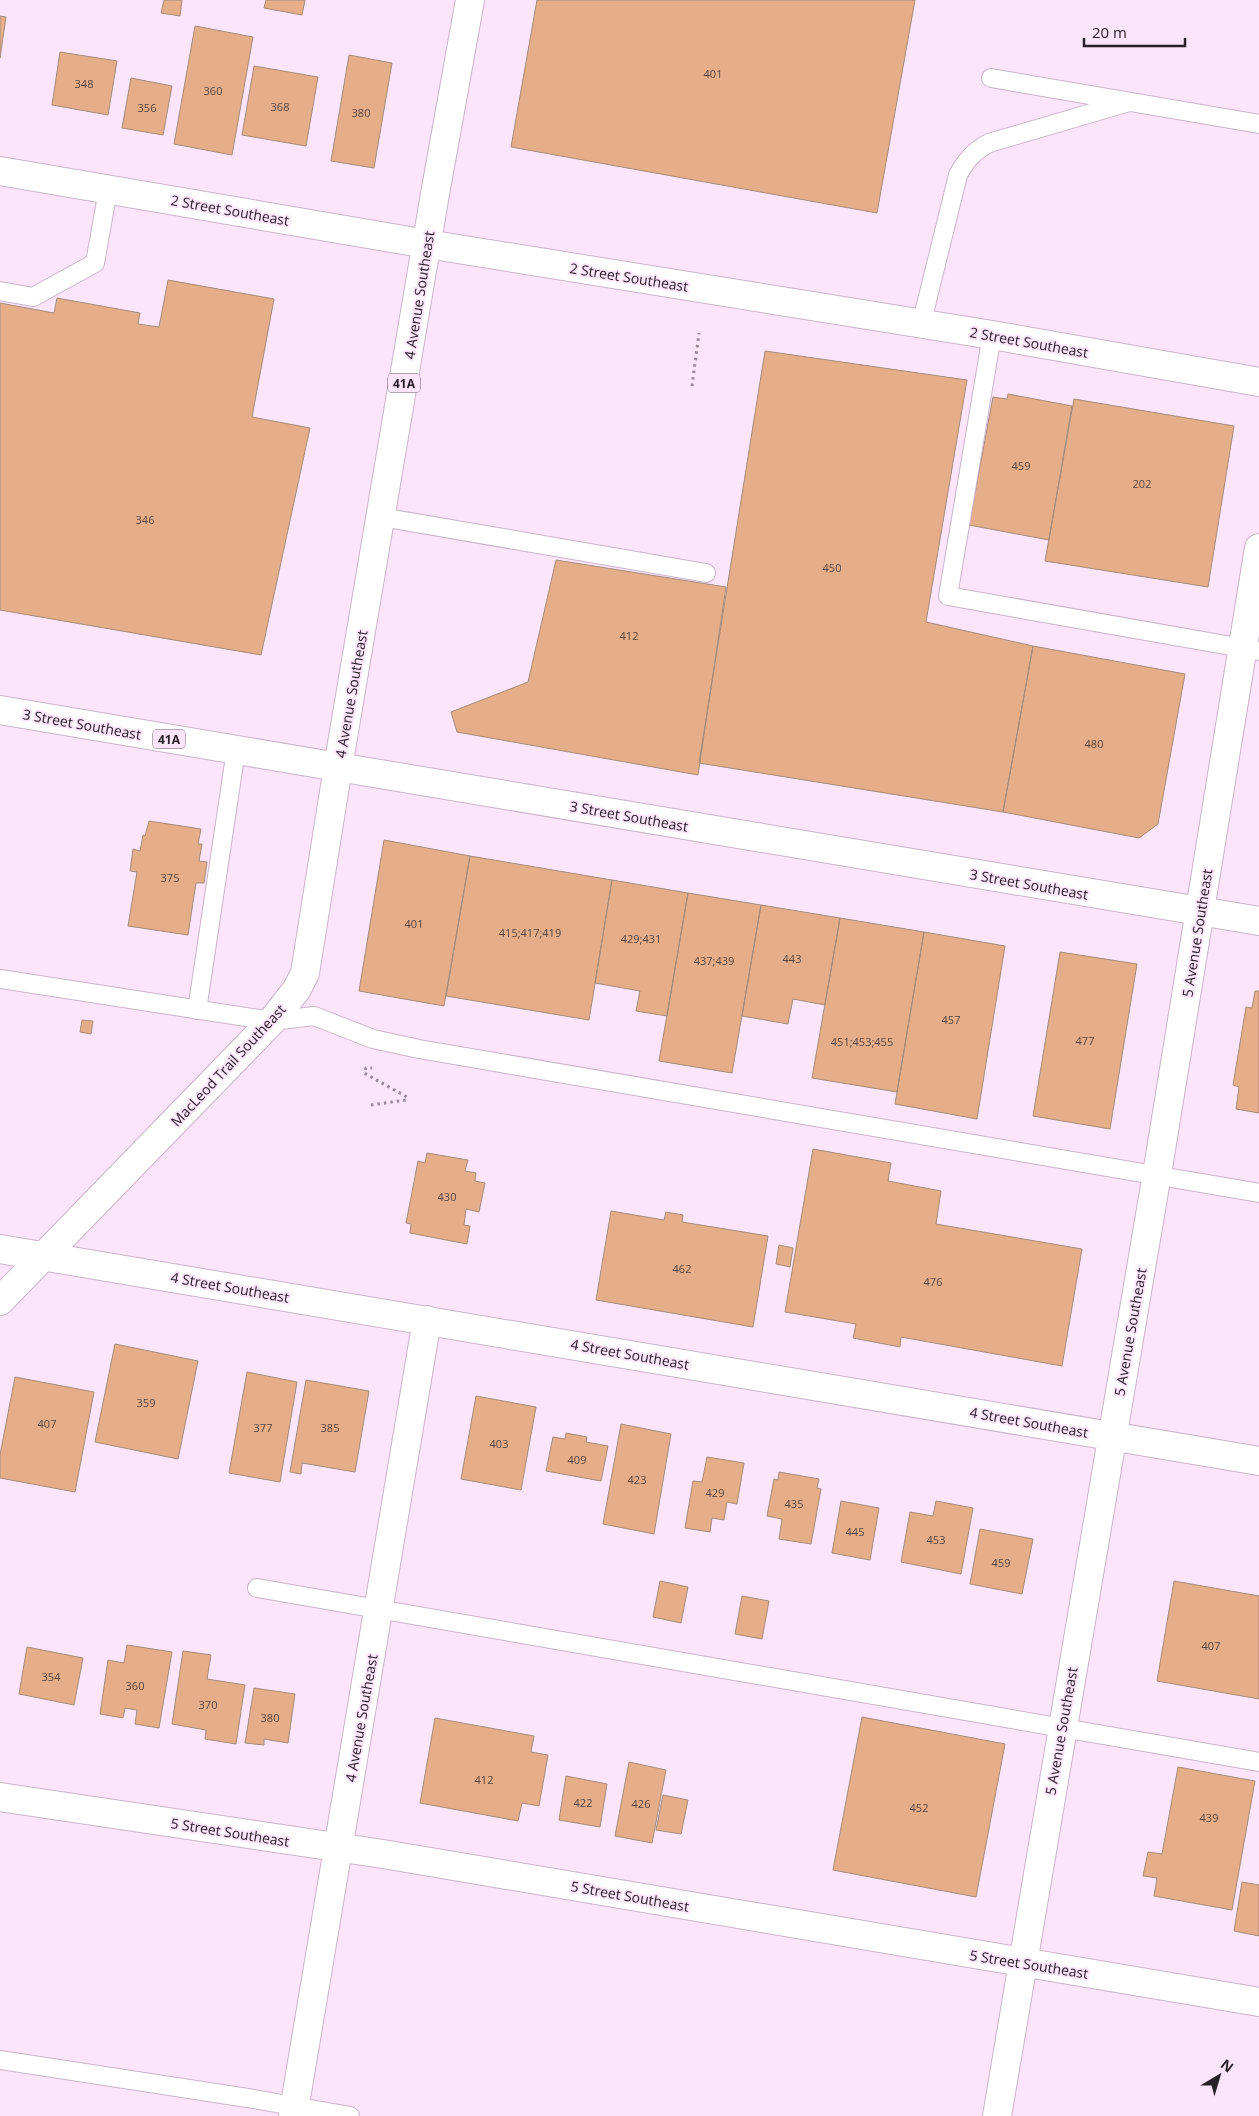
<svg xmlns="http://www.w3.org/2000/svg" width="1259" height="2116" font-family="'Open Sans',sans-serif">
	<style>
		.building { fill: #e5ae89; stroke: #a48b7b }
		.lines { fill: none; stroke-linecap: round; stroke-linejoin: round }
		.lane-casing { stroke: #cab4ca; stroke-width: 20 }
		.street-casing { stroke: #cab4ca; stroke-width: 30 }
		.secondary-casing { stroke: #cab4ca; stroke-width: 30 }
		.primary-casing { stroke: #cab4ca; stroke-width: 30 }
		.path { stroke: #988897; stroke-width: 3; stroke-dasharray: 2.5 4; stroke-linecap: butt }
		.lane { stroke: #fff; stroke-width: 18 }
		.street { stroke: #fff; stroke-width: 28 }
		.secondary { stroke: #fff; stroke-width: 28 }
		.primary { stroke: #fff; stroke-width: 28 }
		.labels { text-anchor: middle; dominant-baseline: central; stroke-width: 4; stroke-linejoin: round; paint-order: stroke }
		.number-label { font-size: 11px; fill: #574440 }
		.shield { fill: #fce5fb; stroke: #685b67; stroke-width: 1 }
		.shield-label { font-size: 12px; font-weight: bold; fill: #282028 }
		.street-label { font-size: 14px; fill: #282028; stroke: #fce5fb }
	</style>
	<rect width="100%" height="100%" fill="#fce5fb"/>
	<path class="building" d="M164 0H182L180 16 161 13Z
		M266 0H305L302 15 264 8Z
		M537 0H915L877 213 511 147Z
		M0 16 6 17 0 58Z
		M195 26 253 37 232 155 174 144Z
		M60 52 117 61 108 115 52 105Z
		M349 55 392 63 374 168 331 161Z
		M254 66 318 77 306 146 242 135Z
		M131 78 172 86 163 135 122 128Z
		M168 280 274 299 252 417 310 428 261 655 0 610V303L54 313 57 298 140 313 138 324 159 327Z
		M765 351 967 380 926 622 1033 646 1003 812 699 763Z
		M1008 394 1072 406 1049 540 969 525 993 397 1007 399Z
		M1074 399 1234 426 1208 587 1045 561Z
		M556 560 726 587 698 775 457 732 451 712 528 682Z
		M1033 646 1185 674 1158 824 1139 838 1003 812Z
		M149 821 201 829 198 844H202L199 861 207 862 204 883H196L188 935 128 926 137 872 130 871 133 849 140 851 143 835 145 836Z
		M384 840 470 856 444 1006 359 991Z
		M470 856 612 880 589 1020 446 996Z
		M612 880 688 893 667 1016 636 1011 640 991 595 983Z
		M688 893 761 905 732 1073 659 1061Z
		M761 905 840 918 825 1005 793 999 788 1024 742 1016Z
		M840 918 924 932 897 1092 812 1078Z
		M924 932 1005 946 977 1119 895 1104Z
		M1060 952 1137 964 1110 1129 1033 1116Z
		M1255 991H1259V1113L1236 1109 1239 1087 1233 1085 1246 1007 1252 1008Z
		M82 1020 93 1021 91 1034 80 1032Z
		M813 1149 891 1163 888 1181 941 1191 936 1224 1082 1249 1062 1366 901 1337 900 1347 853 1338 856 1324 785 1312Z
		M427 1153 468 1160 465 1171 476 1173 475 1181 485 1183 479 1212 466 1209 464 1225 470 1226 467 1244 410 1233 411 1224 406 1223 418 1161 425 1163Z
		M611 1211 664 1220 666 1212 683 1215 682 1222 768 1236 753 1327 596 1300Z
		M779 1245 793 1248 790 1267 776 1264Z
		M115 1344 198 1361 178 1459 95 1442Z
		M247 1372 297 1382 280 1482 229 1473Z
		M15 1377 94 1392 75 1492 0 1478V1455Z
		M306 1380 369 1391 355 1472 302 1463 301 1474 290 1472Z
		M476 1396 536 1407 521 1490 461 1479Z
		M621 1424 671 1434 654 1534 603 1524Z
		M566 1433 587 1437 586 1442 608 1446 601 1481 546 1471 553 1437 565 1439Z
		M707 1457 744 1463 737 1504 727 1502 724 1520 712 1518 710 1532 685 1528 693 1481 702 1482Z
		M779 1472 819 1479 817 1488 821 1489 811 1544 779 1539 782 1519 767 1516 774 1479 778 1480Z
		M841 1501 879 1508 870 1560 832 1553Z
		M936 1501 973 1508 961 1574 901 1562 910 1512 933 1516Z
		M980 1529 1033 1539 1022 1594 970 1584Z
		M660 1581 688 1587 681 1623 653 1617Z
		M1174 1581 1259 1596V1699L1157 1681Z
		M742 1596 769 1601 762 1639 735 1634Z
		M127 1645 172 1652 159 1728 135 1724 137 1710 125 1708 123 1718 100 1714 108 1660 124 1663Z
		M27 1647 83 1658 74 1705 19 1694Z
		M183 1651 211 1655 207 1679 245 1685 236 1744 205 1739 206 1730 172 1724Z
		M254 1688 295 1694 288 1743 264 1739V1745L245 1743Z
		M862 1717 1005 1744 976 1897 833 1870Z
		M435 1718 534 1736 531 1752 548 1755 539 1806 522 1803 518 1821 420 1803Z
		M629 1762 666 1770 652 1843 615 1836Z
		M1178 1767 1255 1781 1232 1910 1154 1896 1157 1878 1143 1876 1148 1852 1162 1854Z
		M566 1776 607 1784 600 1827 559 1820Z
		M663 1795 688 1800 681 1834 656 1830Z
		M1242 1882 1259 1885V1936L1234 1931Z"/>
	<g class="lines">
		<defs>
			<path id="lane" d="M991 78 1259 124
				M0 291 33 297 95 263 108 190
				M921 325 958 175C966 160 974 151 989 143L1129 102
				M992 335 948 596 1259 651
				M381 517 706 573
				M0 979 272 1021 314 1016 373 1039 419 1049 1259 1193
				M197 1010 236 750
				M257 1588 1259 1762
				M0 2060 254 2099 350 2116"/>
			<path id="street" d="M0 171 427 244
				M0 1249 1259 1461
				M0 1301 272 1021 297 989 305 973 338 767
				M0 1797 383 1854 1259 2002
				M293 2116 427 1320
				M997 2116 1157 1174 1259 548"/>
			<path id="secondary" d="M427 244 992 335 1259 382
				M338 767 1259 921"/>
			<path id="primary" d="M0 710 338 767 435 194 470 0"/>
		</defs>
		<use href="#lane" class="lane-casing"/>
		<use href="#street" class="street-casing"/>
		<use href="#secondary" class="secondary-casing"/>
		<use href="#primary" class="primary-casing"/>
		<path class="path" d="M692 386 699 333
			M371 1105 406 1100 407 1097 364 1073 366 1068H372"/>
		<use href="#lane" class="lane"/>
		<use href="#street" class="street"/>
		<use href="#secondary" class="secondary"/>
		<use href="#primary" class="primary"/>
	</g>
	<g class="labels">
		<g class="number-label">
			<text x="713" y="73">401</text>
			<text x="84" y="83">348</text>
			<text x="213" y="90">360</text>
			<text x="280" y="106">368</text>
			<text x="147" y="107">356</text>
			<text x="361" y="112">380</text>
			<text x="1021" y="465">459</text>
			<text x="1142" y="483">202</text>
			<text x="145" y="519">346</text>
			<text x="832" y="567">450</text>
			<text x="629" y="635">412</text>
			<text x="1094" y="743">480</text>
			<text x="170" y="877">375</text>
			<text x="414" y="923">401</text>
			<text x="530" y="932">415;417;419</text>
			<text x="641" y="938">429;431</text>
			<text x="792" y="958">443</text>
			<text x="714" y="960">437;439</text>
			<text x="951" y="1019">457</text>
			<text x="1085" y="1040">477</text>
			<text x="862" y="1041">451;453;455</text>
			<text x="447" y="1196">430</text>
			<text x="682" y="1268">462</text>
			<text x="933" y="1281">476</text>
			<text x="146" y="1402">359</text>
			<text x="47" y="1423">407</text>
			<text x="263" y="1427">377</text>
			<text x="330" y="1427">385</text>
			<text x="499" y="1443">403</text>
			<text x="577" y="1459">409</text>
			<text x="637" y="1479">423</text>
			<text x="715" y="1492">429</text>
			<text x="794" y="1503">435</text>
			<text x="855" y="1531">445</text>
			<text x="936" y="1539">453</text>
			<text x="1001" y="1562">459</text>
			<text x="1211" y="1645">407</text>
			<text x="51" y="1676">354</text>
			<text x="135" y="1685">360</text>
			<text x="208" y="1704">370</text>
			<text x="270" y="1717">380</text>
			<text x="484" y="1779">412</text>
			<text x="583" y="1802">422</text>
			<text x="641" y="1803">426</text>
			<text x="919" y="1807">452</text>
			<text x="1209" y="1817">439</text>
		</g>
		<g class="shield">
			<rect x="388" y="373.5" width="32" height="19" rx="4"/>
			<rect x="153" y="729.5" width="32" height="19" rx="4"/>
		</g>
		<g class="shield-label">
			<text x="404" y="383">41A</text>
			<text x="169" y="739">41A</text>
		</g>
		<g class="street-label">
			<text transform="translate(230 210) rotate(10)">2 Street Southeast</text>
			<text transform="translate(629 277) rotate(9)">2 Street Southeast</text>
			<text transform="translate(419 295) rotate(-81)">4 Avenue Southeast</text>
			<text transform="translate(1029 342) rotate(10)">2 Street Southeast</text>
			<text transform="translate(351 694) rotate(-80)">4 Avenue Southeast</text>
			<text transform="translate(82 724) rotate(10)">3 Street Southeast</text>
			<text transform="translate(629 816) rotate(10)">3 Street Southeast</text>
			<text transform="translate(1029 884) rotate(10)">3 Street Southeast</text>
			<text transform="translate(1197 933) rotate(-81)">5 Avenue Southeast</text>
			<text transform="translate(228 1065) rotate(-47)">MacLeod Trail Southeast</text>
			<text transform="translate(230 1287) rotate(10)">4 Street Southeast</text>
			<text transform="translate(1130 1332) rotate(-80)">5 Avenue Southeast</text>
			<text transform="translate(630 1354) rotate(10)">4 Street Southeast</text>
			<text transform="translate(1029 1422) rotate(10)">4 Street Southeast</text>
			<text transform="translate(361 1718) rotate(-80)">4 Avenue Southeast</text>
			<text transform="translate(1061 1731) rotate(-80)">5 Avenue Southeast</text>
			<text transform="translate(230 1832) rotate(9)">5 Street Southeast</text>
			<text transform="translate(630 1896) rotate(10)">5 Street Southeast</text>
			<text transform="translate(1029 1964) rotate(9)">5 Street Southeast</text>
		</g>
	</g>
	<g transform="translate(1219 2076) rotate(38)" stroke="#fce5fb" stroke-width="4" paint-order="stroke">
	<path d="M0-4L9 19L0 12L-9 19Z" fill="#282028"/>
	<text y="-8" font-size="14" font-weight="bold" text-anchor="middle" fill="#282028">N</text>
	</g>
	<path d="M1084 38v8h101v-8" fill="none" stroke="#282028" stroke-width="2.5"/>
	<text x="1092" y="38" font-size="15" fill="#282028" stroke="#fce5fb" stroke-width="4" paint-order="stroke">20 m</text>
</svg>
